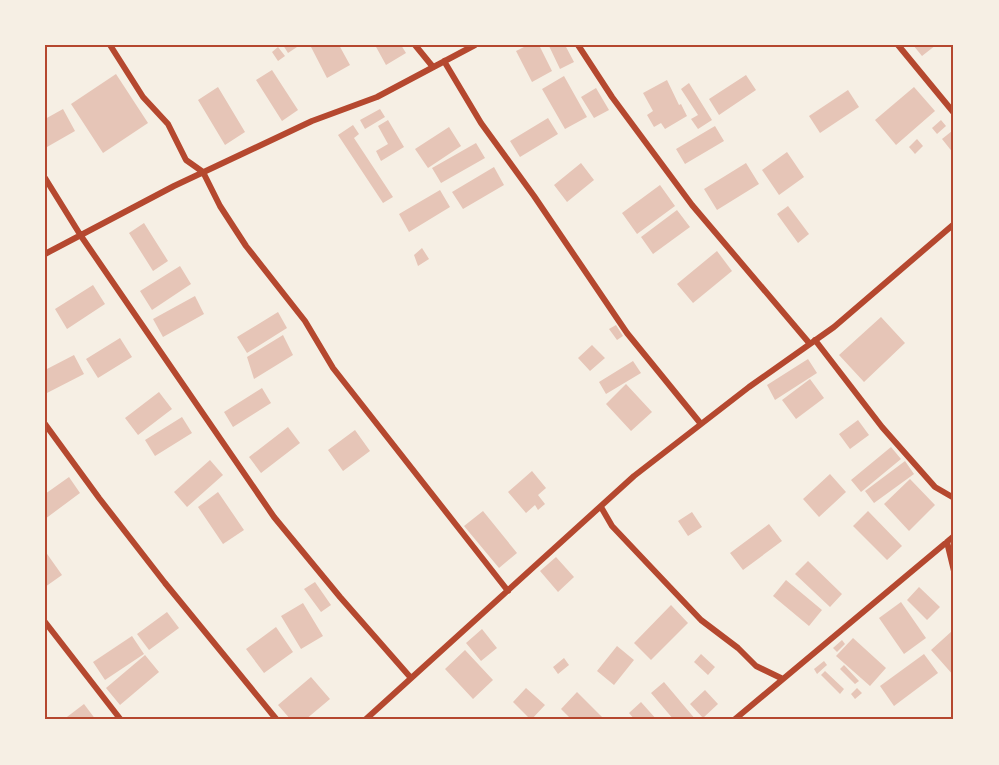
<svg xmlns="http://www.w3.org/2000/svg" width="999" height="765" font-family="Cabin,sans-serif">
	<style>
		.building { fill: #e6c5b7 }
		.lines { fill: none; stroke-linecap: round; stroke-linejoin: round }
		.minor { stroke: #b5482f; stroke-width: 6 }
		.neatline { fill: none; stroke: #b5482f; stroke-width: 2 }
	</style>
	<rect width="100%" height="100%" fill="#f6efe4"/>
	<path class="building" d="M283 45H300L288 53Z
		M315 45H339L350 65 327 78 311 47Z
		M375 45H401L406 53 386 65Z
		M528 45H539L552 71 532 82 516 51Z
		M551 45H565L574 62 560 69 549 46Z
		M913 45H936L922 56Z
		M278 47 285 56 278 61 272 52Z
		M272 70 298 110 282 121 256 80Z
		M116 74 148 123 103 153 71 104Z
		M746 75 756 90 719 115 709 99Z
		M564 76 587 117 565 129 542 89Z
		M667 80 679 105 681 104 687 116 665 129 661 123 654 127 647 115 653 111 643 93Z
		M689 83 712 120 698 129 691 119 698 115 681 89Z
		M218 87 245 132 225 145 198 100Z
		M914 87 935 111 896 145 875 120Z
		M596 88 609 110 594 118 581 97Z
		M848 90 859 107 820 133 809 116Z
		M63 109 75 131 47 147 45 142V119Z
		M380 109 385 117 365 129 360 120Z
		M548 118 558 134 520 157 510 141Z
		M388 120 404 147 381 161 376 151 388 144 378 126Z
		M941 120 946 126 937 134 932 128Z
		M353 125 359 134 354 138 393 197 383 203 338 135Z
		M715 126 724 141 685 164 676 149Z
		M449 127 461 146 428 168 415 149Z
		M952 131 954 134V154L942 139Z
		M917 139 923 146 915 154 909 147Z
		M476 143 485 158 441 183 432 168Z
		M787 152 804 177 779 195 762 170Z
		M581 163 594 180 567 202 554 185Z
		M746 163 759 184 717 210 704 189Z
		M494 167 504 185 463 209 452 192Z
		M660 185 675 206 637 234 622 213Z
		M440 190 450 207 409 232 399 214Z
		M788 206 809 234 798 243 777 214Z
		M677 210 690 227 653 254 641 237Z
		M144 223 168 261 153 271 129 233Z
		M422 248 429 259 418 266 414 255Z
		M717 251 732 271 693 303 677 284Z
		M180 266 191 284 152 310 140 291Z
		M93 285 105 304 67 329 55 309Z
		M195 296 204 314 163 337 153 319Z
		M278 312 287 328 247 353 237 337Z
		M881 317 905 343 864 382 839 355Z
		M616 325 623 336 617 340 609 329Z
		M283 335 293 355 254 379 247 357Z
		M120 338 132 357 98 378 86 359Z
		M592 345 605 358 590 371 578 358Z
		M74 355 84 374 45 394V370Z
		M808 359 817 373 775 400 767 385Z
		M633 361 641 373 606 394 599 382Z
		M810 379 824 398 796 419 782 400Z
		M626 384 652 412 631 431 606 404Z
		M262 388 271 403 233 427 224 412Z
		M159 392 172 409 138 435 125 418Z
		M182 417 192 433 155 456 145 440Z
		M858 420 869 435 850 449 839 434Z
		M288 427 300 443 261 473 249 457Z
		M355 430 370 451 343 471 328 450Z
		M891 447 901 459 861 492 851 480Z
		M210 460 223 475 187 507 174 492Z
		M905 461 914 474 874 503 865 491Z
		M532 471 546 488 538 495 545 504 538 510 535 505 526 513 508 492Z
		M830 474 846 492 819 517 803 499Z
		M69 477 80 493 45 519V494Z
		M910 479 935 505 909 531 884 504Z
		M218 492 244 530 223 544 198 507Z
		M483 511 517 553 499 568 464 526Z
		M868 511 902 546 887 560 853 526Z
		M692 512 702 527 688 536 678 521Z
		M769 524 782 541 743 570 730 553Z
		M45 551 62 575 45 587Z
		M556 557 574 577 558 592 540 571Z
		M808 561 842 594 830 607 795 574Z
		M786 580 822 610 809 626 773 596Z
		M315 582 331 605 321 612 304 589Z
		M919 587 940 607 927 620 907 600Z
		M901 602 926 638 904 654 879 618Z
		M303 603 323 636 301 649 281 616Z
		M671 605 688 623 651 660 634 643Z
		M167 612 179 628 149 650 137 634Z
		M276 627 293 652 264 673 246 649Z
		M482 629 497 648 481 661 466 643Z
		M952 631 954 634V676L931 650Z
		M132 636 144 654 105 680 93 662Z
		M853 638 886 668 870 686 836 656Z
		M842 640 845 644 837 652 833 648Z
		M617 646 634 660 614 685 597 671Z
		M465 650 493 680 473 699 445 669Z
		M701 654 715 667 708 675 694 662Z
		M924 654 938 673 894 706 880 686Z
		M145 655 159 672 120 705 106 688Z
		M564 658 569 665 558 674 553 667Z
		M824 661 827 665 817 674 814 669Z
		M844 665 859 681 855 684 840 669Z
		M825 671 844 689 840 694 821 675Z
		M311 677 330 699 305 720H291L278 705Z
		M664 682 696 720H674L651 693Z
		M526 688 545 705 531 720 513 702Z
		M857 688 862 693 855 699 851 694Z
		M705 690 718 704 703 718 690 704Z
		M577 692 605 720H572L561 709Z
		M641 702 657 720H635L629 713Z
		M84 704 96 720H63Z"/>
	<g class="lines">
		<path class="minor" d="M110 45 143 97 168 124 186 160 203 172 220 206 246 246 305 321 333 368 508 591
			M415 45 433 67
			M578 45 612 97 692 205 810 344
			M898 45 954 113
			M444 61 481 123 534 196 627 333 701 424
			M45 178 81 236 274 517 340 597 411 678
			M45 254 174 186 312 121 377 97 475 45
			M815 340 882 427 935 487 954 498
			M45 424 99 498 165 583 277 720
			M601 507 612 526 701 620 738 648 756 666 783 679
			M947 542 954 571
			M45 622 121 720
			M365 720 634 476 749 387 834 327 954 224
			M734 720 954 536"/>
	</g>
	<rect width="999" height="765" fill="none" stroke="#f6efe4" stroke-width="93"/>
	<rect x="46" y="46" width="906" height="672" class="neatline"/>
</svg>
